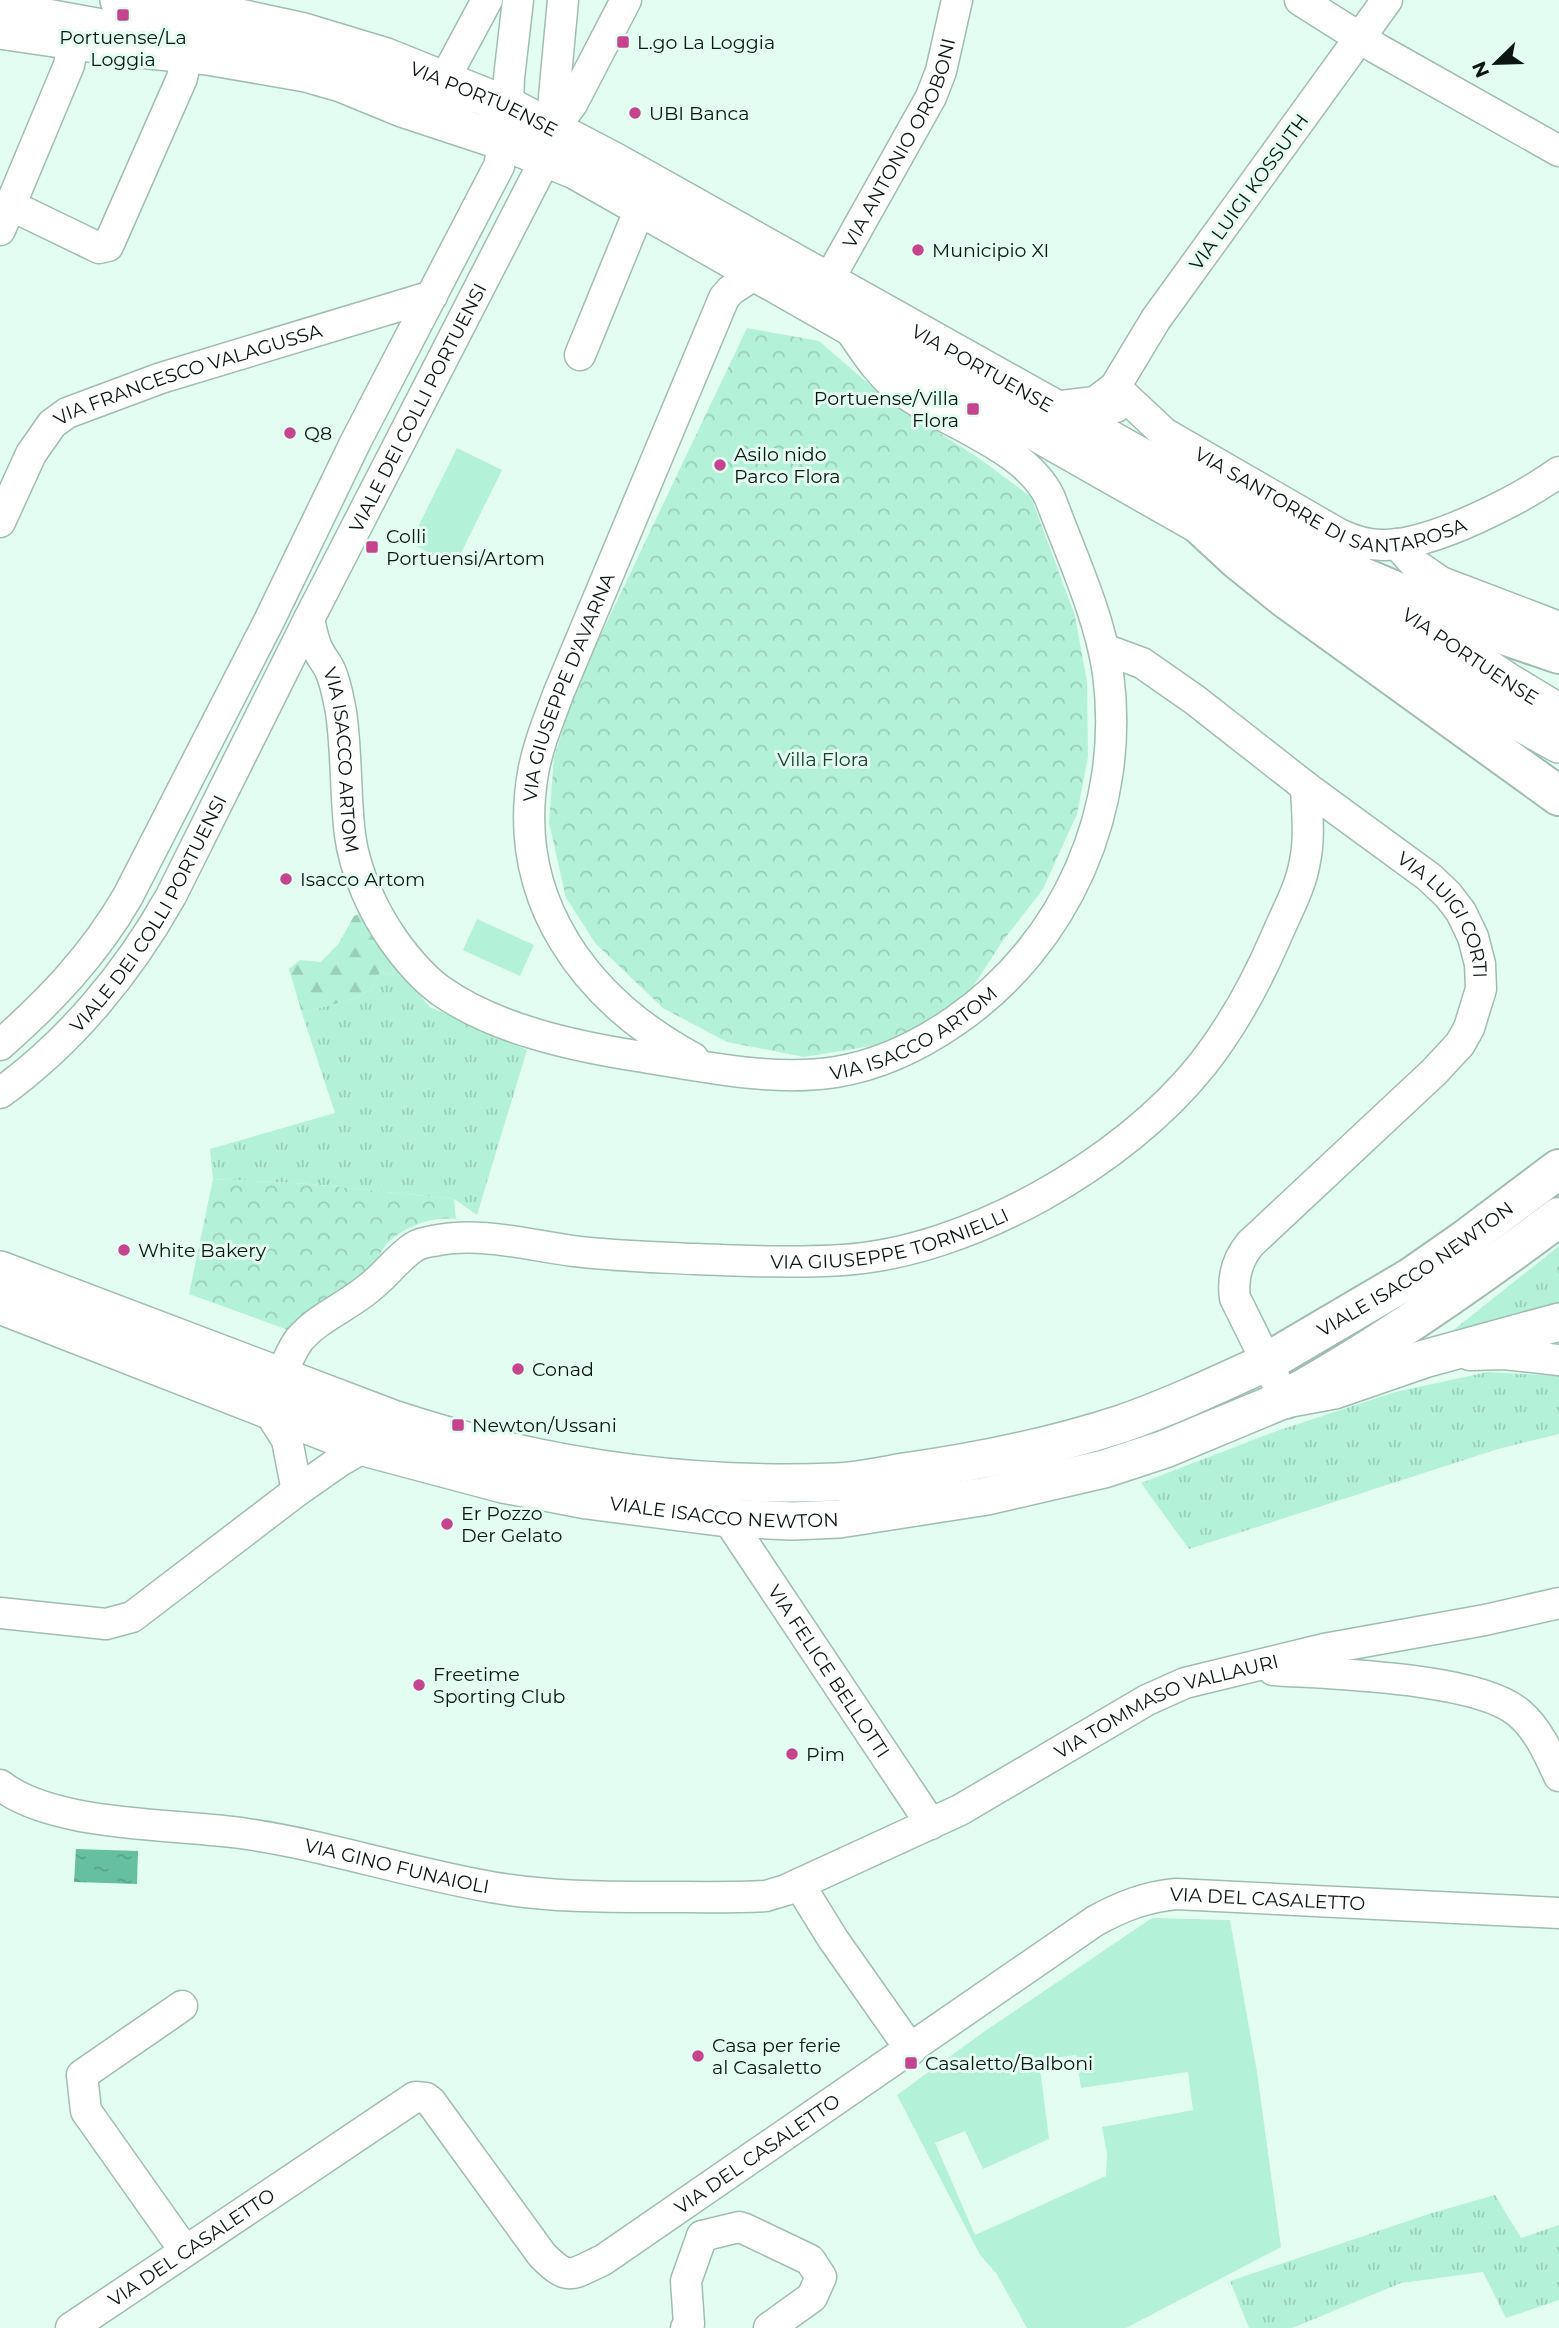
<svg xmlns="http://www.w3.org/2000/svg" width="1559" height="2328" font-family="Montserrat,sans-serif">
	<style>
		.grass { fill: url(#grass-tufts) }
		.forest { fill: url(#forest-firs) }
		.park { fill: url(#park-crowns) }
		.garden { fill: #b4f1d9; fill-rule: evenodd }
		.water { fill: url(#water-ripples) }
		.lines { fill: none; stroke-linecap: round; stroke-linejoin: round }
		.minor-casing { stroke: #9fbdb1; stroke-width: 33 }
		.major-casing { stroke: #9fbdb1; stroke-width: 40 }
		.highway-casing { stroke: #9fbdb1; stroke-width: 42 }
		.minor { stroke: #fff; stroke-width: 30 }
		.major { stroke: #fff; stroke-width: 37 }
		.highway { stroke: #fff; stroke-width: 38 }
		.poi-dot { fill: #c4448d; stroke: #e4fdf3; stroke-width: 2.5 }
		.labels { text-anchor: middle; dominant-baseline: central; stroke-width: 6; stroke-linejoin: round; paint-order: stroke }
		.poi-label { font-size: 19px; fill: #0b1612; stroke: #e4fdf3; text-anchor: start }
		.street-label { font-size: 19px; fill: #0b1612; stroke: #e4fdf3 }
		.park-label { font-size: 19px; fill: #184033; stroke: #e4fdf3 }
	</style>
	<defs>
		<pattern id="grass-tufts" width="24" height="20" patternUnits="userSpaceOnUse" patternTransform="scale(1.75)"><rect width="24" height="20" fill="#b4f1d9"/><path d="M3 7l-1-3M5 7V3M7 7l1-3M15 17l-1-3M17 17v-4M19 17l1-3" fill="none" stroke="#99ceb9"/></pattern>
		<pattern id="forest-firs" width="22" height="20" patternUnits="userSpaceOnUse" patternTransform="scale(1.75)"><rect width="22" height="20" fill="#b4f1d9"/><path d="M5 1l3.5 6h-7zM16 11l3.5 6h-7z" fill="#99ceb9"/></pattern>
		<pattern id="park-crowns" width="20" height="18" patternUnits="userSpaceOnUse" patternTransform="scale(1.75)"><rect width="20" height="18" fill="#b4f1d9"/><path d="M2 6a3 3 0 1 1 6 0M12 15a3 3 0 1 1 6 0" fill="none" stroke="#99ceb9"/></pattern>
		<pattern id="water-ripples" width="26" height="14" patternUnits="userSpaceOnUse" patternTransform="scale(1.75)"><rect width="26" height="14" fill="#66bfa0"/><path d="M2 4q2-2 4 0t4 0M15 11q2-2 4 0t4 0" fill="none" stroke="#57a389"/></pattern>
	</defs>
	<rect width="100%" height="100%" fill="#e4fdf3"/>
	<path class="grass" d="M380 972 403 976 430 1007 527 1050 477 1215 454 1199 310 1184 213 1179 210 1149 335 1113 302 1013 356 998 371 989Z
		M1559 1246V1303L1436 1344Z
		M1488 1372 1559 1376V1434L1498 1449 1189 1549 1141 1483 1274 1432 1395 1392Z
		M1495 2195 1521 2238 1559 2225V2300L1506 2318 1483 2272 1401 2283 1292 2328H1249L1230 2281 1432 2213Z"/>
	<path class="forest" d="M363 912 403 976 380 972 371 989 356 998 302 1013 289 969 300 960 321 962 339 943 354 916Z"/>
	<path class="park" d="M747 328 819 341 885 398 980 459 1031 497 1075 616 1087 682 1088 757 1077 814 1043 889 1002 942 963 1002 890 1043 804 1057 727 1042 663 1008 596 944 566 898 549 823 554 757 577 685Z
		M213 1179 310 1184 454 1199 456 1219C430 1216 395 1229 381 1252 376 1261 376 1275 368 1281 344 1299 317 1315 291 1331L189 1294Z"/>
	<path class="garden" d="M457 448 502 470 455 565 410 543Z
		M477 919 534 945 520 976 463 950Z
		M1152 1918 1230 1920 1257 2072 1281 2247 1126 2328H1027L996 2273 980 2255 897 2095 985 2031ZM1076 2055 1081 2088 1188 2072 1193 2110 1102 2127 1107 2154 1106 2176 975 2235 935 2143 965 2131 983 2169 1049 2139 1039 2060Z"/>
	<path class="water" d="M76 1849 138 1851 137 1884 74 1882Z"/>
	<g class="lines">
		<defs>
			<g id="minor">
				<path d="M1300 0 1376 48 1559 151"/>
				<path id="s1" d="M1387 0 1156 319 1115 387 1164 433 1339 534C1354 541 1369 546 1386 545 1434 544 1520 500 1559 472"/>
				<path d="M0 6 105 25 287 47 326 57 374 76 461 104"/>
				<path d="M444 80 487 0"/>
				<path d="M553 129 572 104 626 0"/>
				<path d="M10 205 99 248 108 246 182 78 187 54"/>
				<path d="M0 230 69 65 71 54 66 21"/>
				<path id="s2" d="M828 281 931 97 941 71 957 0"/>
				<path d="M580 355 641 206"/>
				<path d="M1053 407 1095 402 1115 387 1116 407"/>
				<path id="s3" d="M0 522 31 454 52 424 67 413 161 378 432 296"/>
				<path d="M1397 544 1415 564 1441 582 1559 627"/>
				<path id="s4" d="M309 619C311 628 313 639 317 648 320 655 325 661 329 668 336 682 338 697 341 712 347 753 345 794 350 835 355 872 373 911 394 941 407 959 423 978 441 991 495 1029 573 1046 637 1056 700 1066 773 1082 836 1072 879 1065 919 1046 955 1021 1067 944 1126 808 1108 673 1099 613 1071 555 1050 498 1025 444 939 422 894 385 876 370 863 348 850 330"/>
				<path id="s5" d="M1104 649 1142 663 1195 700 1306 787 1429 877 1448 895 1461 912 1473 937 1480 964 1481 989 1469 1028 1460 1044 1434 1072 1250 1244C1237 1260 1232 1277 1235 1298L1285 1399"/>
				<path d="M0 1045C50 1001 94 955 128 896L269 621 356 441 499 166 507 126 509 78 518 0"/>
				<path id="s6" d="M693 1058C586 1000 511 901 533 773 538 745 549 719 559 692L724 298 731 290 757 273"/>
				<path id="s7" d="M0 1093C71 1042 129 971 171 896L309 619 546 158 553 129 554 97 563 0"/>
				<path d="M1470 1355 1504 1354 1559 1360"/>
				<path id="s8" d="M281 1376C286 1364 291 1351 299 1340 317 1318 348 1306 369 1288 385 1276 397 1258 414 1247 420 1243 426 1242 433 1241 480 1231 527 1245 573 1251 613 1256 654 1257 695 1259 744 1261 793 1263 843 1260 969 1252 1124 1163 1202 1065 1232 1027 1257 981 1276 937 1286 913 1301 887 1305 861 1310 837 1307 812 1306 787"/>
				<path d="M268 1410 287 1440 297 1491"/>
				<path id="s9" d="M727 1518 931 1824"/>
				<path d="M0 1613 106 1624 132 1617 297 1491 340 1461 364 1447"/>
				<path d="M1273 1670C1330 1674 1478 1677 1519 1713 1538 1729 1549 1754 1559 1776"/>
				<path id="s10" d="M0 1785C55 1828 177 1823 247 1834 329 1846 409 1873 491 1887 547 1897 603 1897 660 1897 695 1897 731 1898 766 1896L786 1890 960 1810 1147 1700 1185 1683 1324 1649 1485 1620 1559 1603"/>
				<path d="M799 1884 833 1939 911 2050"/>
				<path d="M182 2006 82 2075 86 2111 185 2251"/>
				<path d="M702 2236 739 2227 745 2229 810 2260 821 2277 812 2297 769 2328"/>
				<path id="s11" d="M71 2328 415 2097 426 2098 431 2102 542 2255C569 2282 570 2275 603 2260L1095 1921C1122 1906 1146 1897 1176 1894L1559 1913"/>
				<path d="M686 2328 689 2324 686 2281 702 2236"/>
			</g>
			<g id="major">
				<path id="s12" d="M119 0 235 17 300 31 386 57 508 106 615 162 1168 472 1379 595 1508 682 1559 713"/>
				<path d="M0 30 102 45 208 56 306 73 341 83 402 108 505 142 575 170 1356 614 1514 719 1559 744"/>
				<path d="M0 1270 393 1419C535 1466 685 1488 836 1482 858 1481 881 1476 904 1472 977 1462 1050 1447 1121 1424 1170 1407 1219 1384 1267 1362"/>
				<path id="s13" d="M0 1305 364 1447 503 1484 587 1500 727 1518 792 1521 839 1519 987 1496 1104 1469 1165 1449 1285 1399 1334 1390 1424 1359 1559 1322"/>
			</g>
			<g id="highway">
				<path d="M1197 522 1238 560 1285 598 1559 796"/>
				<path d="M1313 556 1483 628 1559 654"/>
				<path id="s14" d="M1267 1362 1410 1278 1466 1239 1559 1169"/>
				<path d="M1285 1399C1381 1346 1471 1283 1559 1217"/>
			</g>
		</defs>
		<use href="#minor" class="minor-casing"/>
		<use href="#major" class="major-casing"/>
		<use href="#highway" class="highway-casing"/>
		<use href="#minor" class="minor"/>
		<use href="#major" class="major"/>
		<use href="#highway" class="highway"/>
	</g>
	<g class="poi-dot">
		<rect x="116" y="8" width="14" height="14" rx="3.5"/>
		<rect x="616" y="35" width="14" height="14" rx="3.5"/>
		<circle cx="635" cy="113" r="7"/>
		<circle cx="918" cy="250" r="7"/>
		<rect x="966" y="402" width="14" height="14" rx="3.5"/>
		<circle cx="290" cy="433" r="7"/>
		<circle cx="720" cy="465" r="7"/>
		<rect x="365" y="540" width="14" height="14" rx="3.5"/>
		<circle cx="286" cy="879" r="7"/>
		<circle cx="124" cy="1250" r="7"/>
		<circle cx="518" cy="1369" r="7"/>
		<rect x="451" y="1418" width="14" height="14" rx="3.5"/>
		<circle cx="447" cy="1524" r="7"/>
		<circle cx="419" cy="1685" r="7"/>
		<circle cx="792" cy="1754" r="7"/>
		<circle cx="698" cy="2056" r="7"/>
		<rect x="904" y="2056" width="14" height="14" rx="3.5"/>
	</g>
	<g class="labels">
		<g class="poi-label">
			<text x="123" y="37" text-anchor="middle">Portuense/La<tspan x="123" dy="22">Loggia</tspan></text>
			<text x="637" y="42">L.go La Loggia</text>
			<text x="649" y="113">UBI Banca</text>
			<text x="932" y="250">Municipio XI</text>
			<text x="959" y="398" text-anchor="end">Portuense/Villa<tspan x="959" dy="22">Flora</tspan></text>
			<text x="304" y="433">Q8</text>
			<text x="734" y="454">Asilo nido<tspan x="734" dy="22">Parco Flora</tspan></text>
			<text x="386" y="536">Colli<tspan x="386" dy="22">Portuensi/Artom</tspan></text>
			<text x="300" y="879">Isacco Artom</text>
			<text x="138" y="1250">White Bakery</text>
			<text x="532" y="1369">Conad</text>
			<text x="472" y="1425">Newton/Ussani</text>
			<text x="461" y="1513">Er Pozzo<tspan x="461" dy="22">Der Gelato</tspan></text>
			<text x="433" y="1674">Freetime<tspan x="433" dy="22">Sporting Club</tspan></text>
			<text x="806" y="1754">Pim</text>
			<text x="712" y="2045">Casa per ferie<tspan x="712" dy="22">al Casaletto</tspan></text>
			<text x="925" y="2063">Casaletto/Balboni</text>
		</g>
		<g class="street-label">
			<text stroke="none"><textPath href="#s12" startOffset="380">VIA PORTUENSE</textPath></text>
			<text stroke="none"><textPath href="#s2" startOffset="156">VIA ANTONIO OROBONI</textPath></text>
			<text transform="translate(1249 192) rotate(-54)">VIA LUIGI KOSSUTH</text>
			<text stroke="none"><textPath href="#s12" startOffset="947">VIA PORTUENSE</textPath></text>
			<text stroke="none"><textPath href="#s3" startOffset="257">VIA FRANCESCO VALAGUSSA</textPath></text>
			<text stroke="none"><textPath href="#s7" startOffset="810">VIALE DEI COLLI PORTUENSI</textPath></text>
			<text stroke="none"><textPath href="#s1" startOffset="726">VIA SANTORRE DI SANTAROSA</textPath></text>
			<text stroke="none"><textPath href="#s12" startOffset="1514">VIA PORTUENSE</textPath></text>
			<text stroke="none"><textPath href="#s6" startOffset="443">VIA GIUSEPPE D'AVARNA</textPath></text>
			<text stroke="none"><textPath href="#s4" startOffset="147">VIA ISACCO ARTOM</textPath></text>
			<text stroke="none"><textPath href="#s7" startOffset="236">VIALE DEI COLLI PORTUENSI</textPath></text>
			<text stroke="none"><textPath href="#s5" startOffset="439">VIA LUIGI CORTI</textPath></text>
			<text stroke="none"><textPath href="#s4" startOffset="903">VIA ISACCO ARTOM</textPath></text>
			<text stroke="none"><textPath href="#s8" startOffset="670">VIA GIUSEPPE TORNIELLI</textPath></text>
			<text stroke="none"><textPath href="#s14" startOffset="175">VIALE ISACCO NEWTON</textPath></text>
			<text stroke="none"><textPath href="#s13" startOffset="758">VIALE ISACCO NEWTON</textPath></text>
			<text stroke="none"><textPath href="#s9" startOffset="184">VIA FELICE BELLOTTI</textPath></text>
			<text stroke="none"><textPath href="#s10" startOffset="1225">VIA TOMMASO VALLAURI</textPath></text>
			<text stroke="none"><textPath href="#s10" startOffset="408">VIA GINO FUNAIOLI</textPath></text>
			<text stroke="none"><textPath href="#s11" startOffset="1466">VIA DEL CASALETTO</textPath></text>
			<text stroke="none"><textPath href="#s11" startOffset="878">VIA DEL CASALETTO</textPath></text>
			<text stroke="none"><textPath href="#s11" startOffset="145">VIA DEL CASALETTO</textPath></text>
		</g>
		<g class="park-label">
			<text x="823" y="759">Villa Flora</text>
		</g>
	</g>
	<g transform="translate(1496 63) rotate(247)" stroke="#e4fdf3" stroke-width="5" paint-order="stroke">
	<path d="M0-5L12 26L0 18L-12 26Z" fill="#0b1612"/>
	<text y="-10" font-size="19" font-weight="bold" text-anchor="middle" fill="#0b1612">N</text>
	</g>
</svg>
